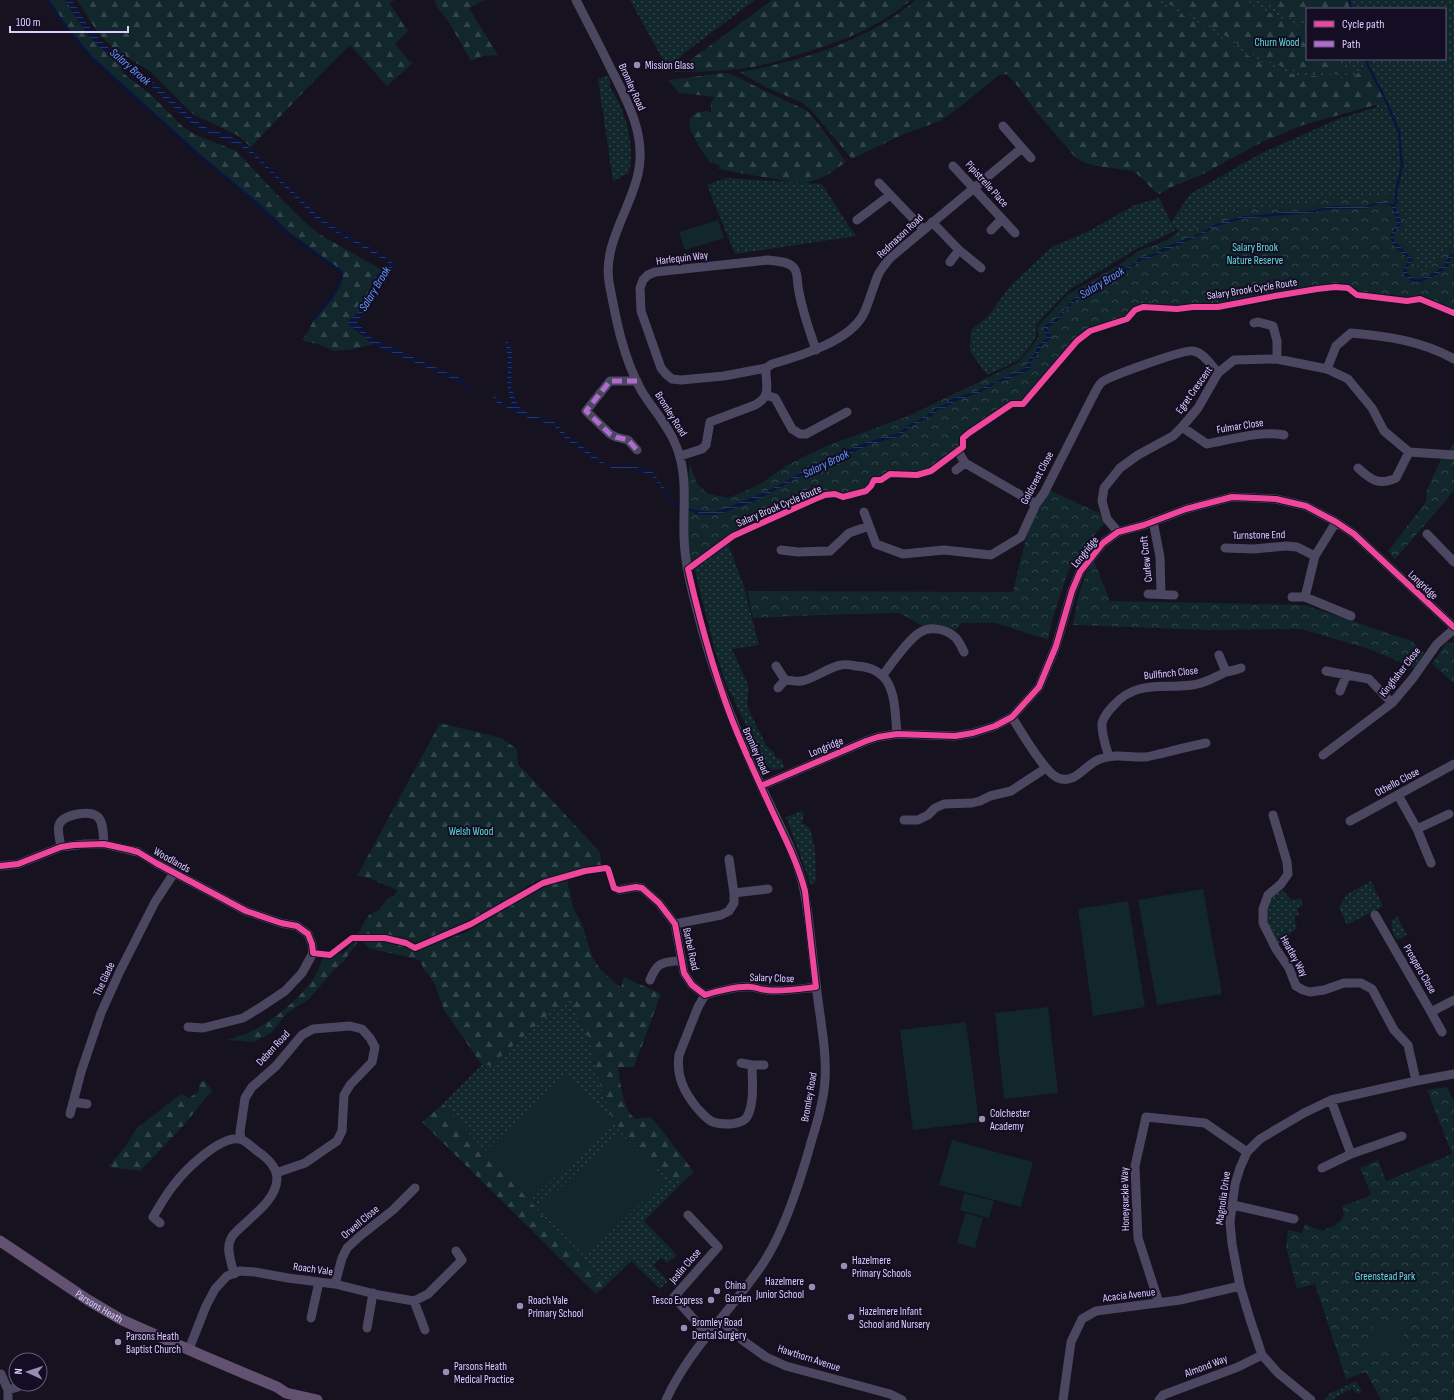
<svg xmlns="http://www.w3.org/2000/svg" width="1454" height="1400" font-family="'Sofia Sans Condensed',sans-serif">
	<style>
		.grass { fill: url(#grass-dots); fill-rule: evenodd }
		.forest { fill: url(#forest-firs) }
		.park { fill: url(#park-crowns) }
		.pitch { fill: #11272c }
		.water { fill: url(#water-rules) }
		.lines { fill: none; stroke-linecap: round; stroke-linejoin: round }
		.stream { stroke: #09143f; stroke-width: 2.5 }
		.minor { stroke: #4c4760; stroke-width: 9 }
		.major { stroke: #625171; stroke-width: 11 }
		.quiet { stroke: #b06ccc; stroke-width: 5; stroke-dasharray: 10 5; stroke-linecap: butt }
		.cycleway-casing { stroke: #150d24; stroke-width: 8 }
		.cycleway { stroke: #ed469a; stroke-width: 6 }
		.poi-dot { fill: #978eb1; stroke: #150d24; stroke-width: 1.5 }
		.labels { text-anchor: middle; dominant-baseline: central; stroke-width: 4; stroke-linejoin: round; paint-order: stroke }
		.park-label { font-size: 11px; fill: #59e2d6; stroke: #150d24 }
		.poi-label { font-size: 11px; fill: #ddd0ff; stroke: #150d24; text-anchor: start }
		.street-label { font-size: 11px; fill: #ddd0ff; stroke: #150d24 }
		.water-label { font-size: 12px; font-style: italic; fill: #5e9aff; stroke: #150d24 }
	</style>
	<defs>
		<pattern id="grass-dots" width="8" height="8" patternUnits="userSpaceOnUse"><rect width="8" height="8" fill="#11272c"/><path d="M2 2h.1M6 6h.1" fill="none" stroke="#33454c" stroke-width="1.8" stroke-linecap="round"/></pattern>
		<pattern id="forest-firs" width="22" height="20" patternUnits="userSpaceOnUse"><rect width="22" height="20" fill="#11272c"/><path d="M5 1l3.5 6h-7zM16 11l3.5 6h-7z" fill="#33454c"/></pattern>
		<pattern id="park-crowns" width="20" height="18" patternUnits="userSpaceOnUse"><rect width="20" height="18" fill="#11272c"/><path d="M2 6a3 3 0 1 1 6 0M12 15a3 3 0 1 1 6 0" fill="none" stroke="#33454c"/></pattern>
		<pattern id="water-rules" width="6" height="5" patternUnits="userSpaceOnUse"><rect width="6" height="5" fill="#09143f"/><path d="M0 2.5h6" fill="none" stroke="#2c355c"/></pattern>
	</defs>
	<rect width="100%" height="100%" fill="#16121f"/>
	<path class="grass" d="M630 0H755L687 51 668 69Z
		M1142 0H1454V249L1448 248 1420 273 1180 306 1140 304 1122 317 1089 329 887 471 824 492 729 533 728 543 744 587 759 645 732 649 749 687 747 703 750 713 766 745 774 753 776 758 781 759 785 768 772 770 766 765 758 750 726 684 715 651 694 567 689 515 759 485 786 466 827 446 911 415 1018 363 1179 231 1173 226 1175 231 1138 248 1069 290 1036 325V336L1030 347 1019 360 987 375 970 351 971 330 989 315 1010 286 1052 247 1087 232 1135 205 1159 198 1171 222 1190 194 1260 154 1338 119 1377 107 1367 75 1354 80 1283 74ZM1307 9H1445V59H1307Z
		M608 75C611 80 609 82 610 87 612 93 617 98 619 103 629 125 634 149 629 173L613 181 598 79Z
		M726 178 822 184 848 225 857 236 735 254 707 185Z
		M802 811 804 815 802 821V823L810 828 815 849 816 880 814 884 811 885 786 817Z
		M1371 881 1383 906 1347 925 1339 908 1346 895Z
		M1283 890 1291 900 1301 898 1303 906 1297 908 1299 915 1294 917 1297 928 1280 943H1277C1266 923 1258 903 1283 890Z
		M1397 916 1407 935 1397 940C1393 933 1390 928 1392 920Z
		M573 993 576 1014 589 1038 600 1084 609 1111 619 1130 653 1166 682 1183 644 1221 677 1255 667 1263 661 1258 653 1265 668 1281 660 1289 631 1261 605 1286 443 1104 482 1065H491Z
		M1356 1381 1362 1391 1357 1394 1352 1388 1333 1399 1334 1400H1325L1329 1394Z"/>
	<path class="forest" d="M48 0H66C79 27 100 51 126 67L123 73 151 95 183 127 196 135 236 151 284 202 310 227 324 237 384 271C372 276 376 287 371 296 365 306 356 315 347 323L373 344 355 349 334 351 320 345 304 341 302 339C310 331 310 326 315 318 324 303 343 291 342 272L288 233 259 205 199 155 92 58 66 27Z
		M77 0H395L389 3 408 31 395 44 409 61 410 60 413 63 387 86 350 45 311 84 251 147 237 135 194 115 151 72 114 49 98 33Z
		M434 0H485L469 8 498 55 482 56 471 61 450 24 437 7Z
		M772 0H911C878 28 840 42 800 54 784 59 769 64 753 67 727 71 701 72 674 72Z
		M916 0H1151L1199 23 1247 55 1283 72 1299 75 1341 78 1355 75 1369 68 1386 102 1303 125 1262 142 1201 175 1174 186 1159 194 1155 192 1143 179 1133 171 1096 166 1086 163 1076 158 1037 113 1015 83 1007 74 999 75 961 106 940 121 904 134 852 159 812 111 801 102 765 87 740 72C801 61 868 41 916 0Z
		M1160 0H1240L1307 30V59H1335C1338 70 1349 64 1355 72 1344 75 1331 74 1319 73 1265 70 1244 46 1201 20 1188 12 1174 7 1160 0Z
		M1262 0H1349L1351 9H1307V24L1285 16Z
		M723 73 731 74 767 92 806 110 814 118 846 162 827 175 807 183 791 182 718 169 720 166 712 162 711 164C702 149 670 113 707 111L711 113V102L715 97 679 93 668 80Z
		M440 723 501 738 517 749 518 764 599 851 601 858V866L536 881 464 928 415 945 384 934H358L357 932 360 931 363 924 369 915 379 910 387 899 394 896 397 890 366 877 357 876Z
		M567 880 573 907 582 924 592 956 600 969 621 988 624 977 661 994 634 1067H618C620 1081 623 1112 636 1119L650 1117 654 1120 694 1172 682 1183 653 1166 619 1130 609 1111 600 1084 589 1038 576 1014 573 993 491 1065H482L444 1010 436 987 430 976 424 970 420 960 368 948 362 940 385 941 415 950 465 933 513 904 545 887Z
		M356 939 359 940 344 961 333 971 309 999 287 1013 271 1033 253 1042 227 1040C237 1037 247 1034 256 1029 279 1016 316 987 322 959L332 954 344 953Z
		M204 1080 213 1092 208 1095 184 1125 140 1171 108 1167 125 1147 137 1128 181 1094 189 1098 199 1091V1084Z
		M443 1104 605 1286 596 1294 422 1122Z"/>
	<path class="park" d="M1389 194 1400 206 1407 226 1398 237 1416 255 1414 265 1419 273 1448 248 1454 249V313L1420 299 1407 301 1357 295 1348 288 1275 296 1218 307H1193L1177 309 1156 307 1143 295 1133 313 1127 319 1090 331 1077 340 1023 404H1012L969 433 963 438 962 448 931 471 917 475 890 474 881 480H874L871 486 866 491 843 497 835 494 825 495 814 499 733 536 688 569V479L690 464 697 484 709 494 729 498 759 485 786 466 827 446 911 415 1018 363 1030 349 1039 336 1037 327 1067 295 1120 264 1138 251 1184 234 1199 227 1211 219 1247 208 1307 204 1327 198 1359 199 1373 195Z
		M1454 444V491L1395 559 1388 551 1426 502 1427 490 1441 459Z
		M1049 490 1099 513 1105 523 1087 543 1068 572 1053 618 1048 640 996 623H961L956 630 938 624 922 626 900 613 821 615 753 618 747 591 1013 592C1022 554 1027 523 1049 490Z
		M1094 561 1110 601 1304 605 1412 641 1424 653 1415 668 1369 649 1301 629 1209 630 1073 625C1077 602 1080 580 1094 561Z
		M1447 642 1454 643V683L1432 664Z
		M1447 1087 1454 1101V1400H1381L1366 1372 1346 1379 1315 1284 1297 1289 1286 1247 1288 1230 1302 1233 1305 1224 1322 1231 1335 1225 1343 1218 1342 1216 1344 1215 1342 1206 1367 1197 1371 1194 1360 1168 1378 1160 1386 1181 1452 1154 1427 1090Z"/>
	<path class="pitch" d="M718 220 724 238 685 250 679 232Z
		M1203 889 1222 994 1157 1005 1138 900Z
		M1128 901 1145 1007 1093 1016 1078 909Z
		M1048 1007 1058 1093 1004 1099 995 1013Z
		M966 1022 979 1122 913 1130 900 1030Z
		M566 1074 612 1123 531 1200 485 1151Z
		M619 1132 665 1180 585 1257 539 1208Z
		M952 1140 1033 1162 1021 1207 939 1185Z
		M964 1193 994 1201 989 1218 960 1210Z
		M965 1213 983 1218 975 1248 957 1243Z
		M1375 1318 1406 1325 1400 1352 1369 1346Z"/>
	<path class="water" d="M66 0H72L87 24 99 39 119 57 146 75 191 117 207 128 230 136 246 145 317 215 340 231 392 261V267L389 272 391 274 382 286 357 322 369 336 377 341 464 380 462 383 372 344 361 333 347 323C356 314 368 305 372 293 374 288 373 282 375 277 378 273 382 272 386 270L389 263 337 233 315 218 258 160 244 148 207 132 192 124 142 78 119 63 93 41 76 17Z
		M1377 202C1394 200 1398 208 1401 224L1394 233 1393 239 1413 260 1406 269 1408 274 1415 279C1425 280 1438 271 1444 265 1449 260 1448 254 1454 252 1453 256 1450 262 1448 266 1444 271 1421 284 1415 283 1410 281 1406 276 1403 273L1404 268 1408 262V258C1401 252 1386 243 1392 232 1393 229 1396 227 1398 224L1392 207 1389 205 1380 203 1365 209H1332L1308 213 1243 219 1214 227 1203 234 1183 243 1149 258 1141 260 1133 267 1103 283 1090 294 1076 300 1064 312 1059 320 1047 328 1052 338 1041 347 1039 352 1032 360 1029 370 999 383 998 380 1026 368 1029 358 1035 353 1039 345 1047 337 1044 329V326L1057 318 1074 298 1088 292 1103 280 1132 265 1141 257 1156 253 1167 246 1199 234 1216 224 1244 216 1263 215 1284 212 1309 211 1332 206 1364 207Z
		M507 341 512 350 511 387 516 401 520 408 531 415 554 422 568 436 603 462 613 466 628 465 652 471 668 493 666 494 652 476 649 474 627 468 614 469 594 460 579 448 569 442 553 425 528 418 497 403 493 398 494 396 504 404 513 406C502 385 512 366 505 343Z
		M994 382 995 384C989 387 984 391 978 393 964 399 958 398 945 408L939 409 932 416 912 426 898 437 869 445 803 475 755 501 720 514 712 515 695 514V510L716 512 756 496 780 485 807 468 864 443 897 434 909 425 926 416 937 407 944 405 952 399 977 391Z"/>
	<g class="lines">
		<path class="stream" d="M48 0 66 27 92 58 199 155 259 205 288 233 342 272C342 290 325 305 314 319
			M1349 0 1351 9
			M1365 59 1386 101 1399 132 1402 166 1396 192V203L1394 205
			M337 230 350 237
			M460 381 469 387
			M666 492 678 506 683 507
			M687 509 697 512"/>
		<path class="minor" d="M576 0C587 22 599 44 610 67 627 100 647 136 638 174 630 210 603 244 609 282 616 320 623 357 641 390 653 410 669 426 677 448 688 477 683 507 684 537 685 570 695 602 703 633 718 687 739 738 762 788 776 818 792 847 801 878 805 890 806 903 808 915 811 938 813 960 816 983 819 1015 827 1048 825 1080 824 1100 818 1120 812 1139 801 1179 785 1231 762 1265 731 1311 689 1349 666 1400
			M1022 148 1031 158
			M953 166 1015 233
			M879 183 923 229
			M857 220 890 195
			M932 222 959 250 981 268
			M991 230 1002 219
			M950 262 959 250
			M1254 323 1258 322 1273 326 1277 341V359
			M766 368 724 376 681 380 672 379 666 374 661 368 641 311 640 288 643 280 648 275 655 272 768 260C776 261 789 261 794 268 798 273 797 280 798 286 801 308 809 329 816 350
			M1327 369 1336 346 1351 333C1387 336 1422 341 1454 359
			M637 381H610L586 411 610 434 616 437 628 440 637 450
			M766 395 775 398 792 429 800 434H806L847 412
			M1182 427 1207 444C1229 440 1262 430 1284 435
			M680 456 702 449 706 445 710 422 755 405C773 395 765 385 766 368L772 364C800 356 851 341 864 313 870 300 873 286 879 273 882 268 886 263 890 258L1022 148 1003 126
			M965 463 1036 504
			M1358 468C1371 480 1379 486 1396 478L1409 452
			M956 470 965 463 958 451
			M864 512 876 544 903 554 944 550 991 555 1021 537 1036 504 1044 493 1092 398C1095 393 1098 385 1102 382 1110 376 1185 349 1193 351 1203 352 1212 366 1218 373
			M1153 521 1160 557 1161 594
			M1336 522 1315 556 1305 597 1351 616
			M1118 532 1107 519 1102 501 1104 488 1120 468 1138 455 1173 436 1182 427 1198 408 1218 373 1234 360 1277 359 1327 369 1348 379 1372 408 1384 431 1409 452 1454 455
			M1427 534 1454 562
			M1225 548 1254 549 1286 546 1297 547 1315 556
			M781 550 798 552 830 551 849 533 869 526
			M1148 594 1174 595
			M1292 597H1305
			M1219 655 1226 672
			M776 666 785 680C790 680 796 682 801 681 813 680 828 667 841 665 845 664 851 665 856 666 897 668 894 703 897 734
			M1326 671 1369 679 1392 703
			M883 675C892 663 907 641 919 633 930 625 947 629 956 638 959 642 962 647 964 652
			M778 688 785 680
			M1340 691 1347 674
			M1012 717C1020 730 1045 773 1058 778 1076 785 1085 764 1100 759 1119 753 1128 758 1146 757 1152 756 1158 754 1164 753 1178 749 1192 746 1206 743
			M1323 755 1392 703 1413 678 1437 644 1454 629
			M1109 757C1106 747 1101 733 1102 723 1104 716 1109 710 1114 705 1136 680 1162 689 1192 685 1204 684 1215 677 1226 672 1231 671 1236 670 1241 668
			M761 786 866 741 878 737 897 734 955 736 973 733 995 726 1012 717 1039 687 1056 646 1072 591 1080 572 1103 543 1118 532 1144 525 1186 509 1232 497 1276 499 1306 506 1336 522 1354 534 1454 627
			M1398 795 1417 829 1431 863
			M1273 815 1287 862 1288 874 1281 884 1268 895 1263 909V923L1276 949 1289 968 1296 986 1303 990 1310 992 1324 990 1344 983H1361L1372 989 1394 1030 1408 1045 1416 1081
			M904 820H918L928 815 935 808 944 804 972 803 980 801 990 796 1011 791 1046 768
			M1350 821 1454 764
			M1417 829 1449 814
			M61 847C60 840 57 832 59 825 62 815 90 809 98 817 104 823 103 836 104 844
			M0 866 18 864 61 847 85 844H104L116 847 138 852 156 863 246 911 281 923 297 926 308 934 312 944 313 953 302 973 285 991 261 1007 243 1018 203 1028 188 1027
			M619 890 636 887 642 888 659 903 675 924 684 973 692 985 705 995
			M734 893 768 889
			M1375 915 1431 1012 1454 1000
			M675 924 721 915 729 911 734 903V893L729 859
			M650 980C658 960 664 963 682 960
			M1431 1012 1442 1032
			M741 1063 752 1065C752 1081 755 1102 747 1117 744 1122 737 1123 731 1124 726 1124 718 1124 713 1122 706 1119 702 1113 697 1108 684 1092 676 1076 679 1055L698 1007 705 995C717 991 738 986 751 987 756 987 761 990 766 990 783 992 799 989 816 987
			M752 1065H764
			M1331 1100 1351 1154
			M73 1102 87 1104
			M70 1114 81 1072 101 1013 120 971 155 902 174 873
			M241 1139 240 1132 245 1098 252 1087 276 1066 302 1035 313 1029 350 1026 362 1029 370 1038 375 1047 372 1062 350 1085 344 1095 342 1131 337 1141 305 1163 276 1173
			M1322 1168 1351 1154 1402 1136
			M1233 1205 1294 1219
			M688 1215 718 1247 674 1297 708 1335
			M160 1223 153 1217C159 1207 165 1196 173 1186 184 1171 220 1135 240 1139 245 1140 252 1147 257 1151 266 1157 277 1167 277 1179 276 1200 253 1215 239 1229 236 1232 231 1236 230 1241 226 1250 232 1264 234 1274
			M335 1284 342 1258 347 1248 360 1236 393 1210 415 1188
			M414 1301 425 1330
			M1159 1303 1138 1238 1135 1166 1146 1117 1205 1123 1247 1152
			M311 1318 319 1282
			M720 1320 745 1342 766 1357 786 1366 890 1394 902 1400
			M367 1328 373 1293
			M189 1349 206 1306 215 1289 227 1276 240 1271 255 1272 288 1278 335 1284 379 1295 414 1301 428 1294 462 1260 456 1251
			M1 1374 8 1390V1400
			M8 1390 18 1387
			M1063 1400 1071 1342 1082 1319 1096 1311 1180 1300 1240 1286
			M1159 1400 1163 1395 1238 1367 1262 1355
			M1311 1400 1278 1373 1262 1355 1250 1319 1240 1286 1232 1244 1230 1222 1235 1184 1240 1168 1247 1152 1260 1139 1304 1113 1331 1100 1416 1081 1454 1074"/>
		<path class="major" id="s1" d="M0 1241 88 1300 122 1320 201 1355 277 1387 286 1393 317 1400"/>
		<path class="quiet" d="M637 381H610L586 411 610 434 616 437 628 440 637 450"/>
		<defs>
			<path id="cycleway" d="M761 786 866 741 878 737 897 734 955 736 973 733 995 726 1012 717 1039 687 1056 646 1072 591 1080 572 1103 543 1118 532 1144 525 1186 509 1232 497 1276 499 1306 506 1336 522 1354 534 1454 627
				M0 866 18 864 61 847 74 845 104 844 131 850 138 852 156 863 246 911 281 923 297 926 308 934 312 944 313 953 330 955 352 938H385L406 943 415 948 471 924 543 883 585 871 606 868 608 869 614 888 619 890 636 887 642 888 659 903 675 924 684 973 692 985 705 995C717 991 738 986 751 987 756 987 761 990 766 990 783 992 799 989 816 987L805 891C798 864 786 840 774 815 762 789 750 763 739 737 716 683 701 626 688 569L733 536 815 499 825 495 835 494 843 497 866 491 871 486 874 480H881L890 474 917 475 931 471 963 447V438L969 433 1012 404H1023L1077 341 1090 331 1127 319 1135 310 1143 307 1177 309 1193 307H1218L1275 296 1317 289 1335 287 1348 288 1357 295 1407 301 1420 299 1454 313"/>
		</defs>
		<use href="#cycleway" class="cycleway-casing"/>
		<use href="#cycleway" class="cycleway"/>
	</g>
	<g class="poi-dot">
		<circle cx="637" cy="65" r="4"/>
		<circle cx="982" cy="1119" r="4"/>
		<circle cx="844" cy="1266" r="4"/>
		<circle cx="812" cy="1287" r="4"/>
		<circle cx="717" cy="1291" r="4"/>
		<circle cx="711" cy="1300" r="4"/>
		<circle cx="520" cy="1306" r="4"/>
		<circle cx="851" cy="1317" r="4"/>
		<circle cx="684" cy="1328" r="4"/>
		<circle cx="118" cy="1342" r="4"/>
		<circle cx="446" cy="1372" r="4"/>
	</g>
	<g class="labels">
		<g class="park-label">
			<text x="1277" y="42">Churn Wood</text>
			<text x="1255" y="247">Salary Brook<tspan x="1255" dy="13">Nature Reserve</tspan></text>
			<text x="471" y="831">Welsh Wood</text>
			<text x="1385" y="1276">Greenstead Park</text>
		</g>
		<g class="poi-label">
			<text x="645" y="65">Mission Glass</text>
			<text x="990" y="1113">Colchester<tspan x="990" dy="13">Academy</tspan></text>
			<text x="852" y="1260">Hazelmere<tspan x="852" dy="13">Primary Schools</tspan></text>
			<text x="804" y="1281" text-anchor="end">Hazelmere<tspan x="804" dy="13">Junior School</tspan></text>
			<text x="725" y="1285">China<tspan x="725" dy="13">Garden</tspan></text>
			<text x="528" y="1300">Roach Vale<tspan x="528" dy="13">Primary School</tspan></text>
			<text x="703" y="1300" text-anchor="end">Tesco Express</text>
			<text x="859" y="1311">Hazelmere Infant<tspan x="859" dy="13">School and Nursery</tspan></text>
			<text x="692" y="1322">Bromley Road<tspan x="692" dy="13">Dental Surgery</tspan></text>
			<text x="126" y="1336">Parsons Heath<tspan x="126" dy="13">Baptist Church</tspan></text>
			<text x="454" y="1366">Parsons Heath<tspan x="454" dy="13">Medical Practice</tspan></text>
		</g>
		<g class="street-label">
			<text transform="translate(632 87) rotate(66)">Bromley Road</text>
			<text transform="translate(987 184) rotate(48)">Pipistrelle Place</text>
			<text transform="translate(900 236) rotate(-43)">Redmason Road</text>
			<text transform="translate(682 258) rotate(-7)">Harlequin Way</text>
			<text transform="translate(1252 289) rotate(-9)">Salary Brook Cycle Route</text>
			<text transform="translate(1194 390) rotate(-55)">Egret Crescent</text>
			<text transform="translate(671 414) rotate(58)">Bromley Road</text>
			<text transform="translate(1240 426) rotate(-9)">Fulmar Close</text>
			<text transform="translate(1037 478) rotate(-62)">Goldcrest Close</text>
			<text transform="translate(779 506) rotate(-23)">Salary Brook Cycle Route</text>
			<text transform="translate(1259 535) rotate(-1)">Turnstone End</text>
			<text transform="translate(1085 552) rotate(-51)">Longridge</text>
			<text transform="translate(1146 559) rotate(-96)">Curlew Croft</text>
			<text transform="translate(1423 585) rotate(43)">Longridge</text>
			<text transform="translate(1400 672) rotate(-52)">Kingfisher Close</text>
			<text transform="translate(1171 673) rotate(-6)">Bullfinch Close</text>
			<text transform="translate(826 747) rotate(-23)">Longridge</text>
			<text transform="translate(756 751) rotate(66)">Bromley Road</text>
			<text transform="translate(1397 782) rotate(-28)">Othello Close</text>
			<text transform="translate(172 860) rotate(29)">Woodlands</text>
			<text transform="translate(691 949) rotate(78)">Barbel Road</text>
			<text transform="translate(1294 956) rotate(61)">Heatley Way</text>
			<text transform="translate(1420 969) rotate(60)">Prospero Close</text>
			<text transform="translate(772 978) rotate(2)">Salary Close</text>
			<text transform="translate(104 979) rotate(-65)">The Glade</text>
			<text transform="translate(273 1048) rotate(-47)">Deben Road</text>
			<text transform="translate(809 1097) rotate(-80)">Bromley Road</text>
			<text transform="translate(1223 1198) rotate(-82)">Magnolia Drive</text>
			<text transform="translate(1125 1199) rotate(-91)">Honeysuckle Way</text>
			<text transform="translate(360 1222) rotate(-40)">Orwell Close</text>
			<text transform="translate(685 1266) rotate(-49)">Joslin Close</text>
			<text transform="translate(313 1269) rotate(8)">Roach Vale</text>
			<text transform="translate(1129 1295) rotate(-7)">Acacia Avenue</text>
			<text stroke="none"><textPath href="#s1" startOffset="119">Parsons Heath</textPath></text>
			<text transform="translate(809 1358) rotate(18)">Hawthorn Avenue</text>
			<text transform="translate(1206 1366) rotate(-21)">Almond Way</text>
		</g>
		<g class="water-label">
			<text transform="translate(130 67) rotate(41)">Salary Brook</text>
			<text transform="translate(1102 283) rotate(-31)">Salary Brook</text>
			<text transform="translate(375 289) rotate(-59)">Salary Brook</text>
			<text transform="translate(826 464) rotate(-26)">Salary Brook</text>
		</g>
	</g>
	<rect x="1306" y="8" width="140" height="52" fill="#150d24" stroke="#655b7c"/>
	<rect x="1314" y="21" width="20" height="6" fill="#ed469a" stroke="#655b7c"/>
	<text x="1342" y="28" font-size="12" fill="#ddd0ff">Cycle path</text>
	<rect x="1314" y="41" width="20" height="6" fill="#b06ccc" stroke="#655b7c"/>
	<text x="1342" y="48" font-size="12" fill="#ddd0ff">Path</text>
	<g transform="translate(28 1372) rotate(273)"><circle r="19" fill="#150d24" stroke="#655b7c"/>
	<path d="M0-3L7 15L0 10L-7 15Z" fill="#978eb1"/>
	<text y="-6" font-size="11" font-weight="bold" text-anchor="middle" fill="#ddd0ff">N</text>
	</g>
	<path d="M10 26v6h118v-6" fill="none" stroke="#ddd0ff" stroke-width="2"/>
	<text x="16" y="26" font-size="12" fill="#ddd0ff" stroke="#150d24" stroke-width="3" paint-order="stroke">100 m</text>
</svg>
